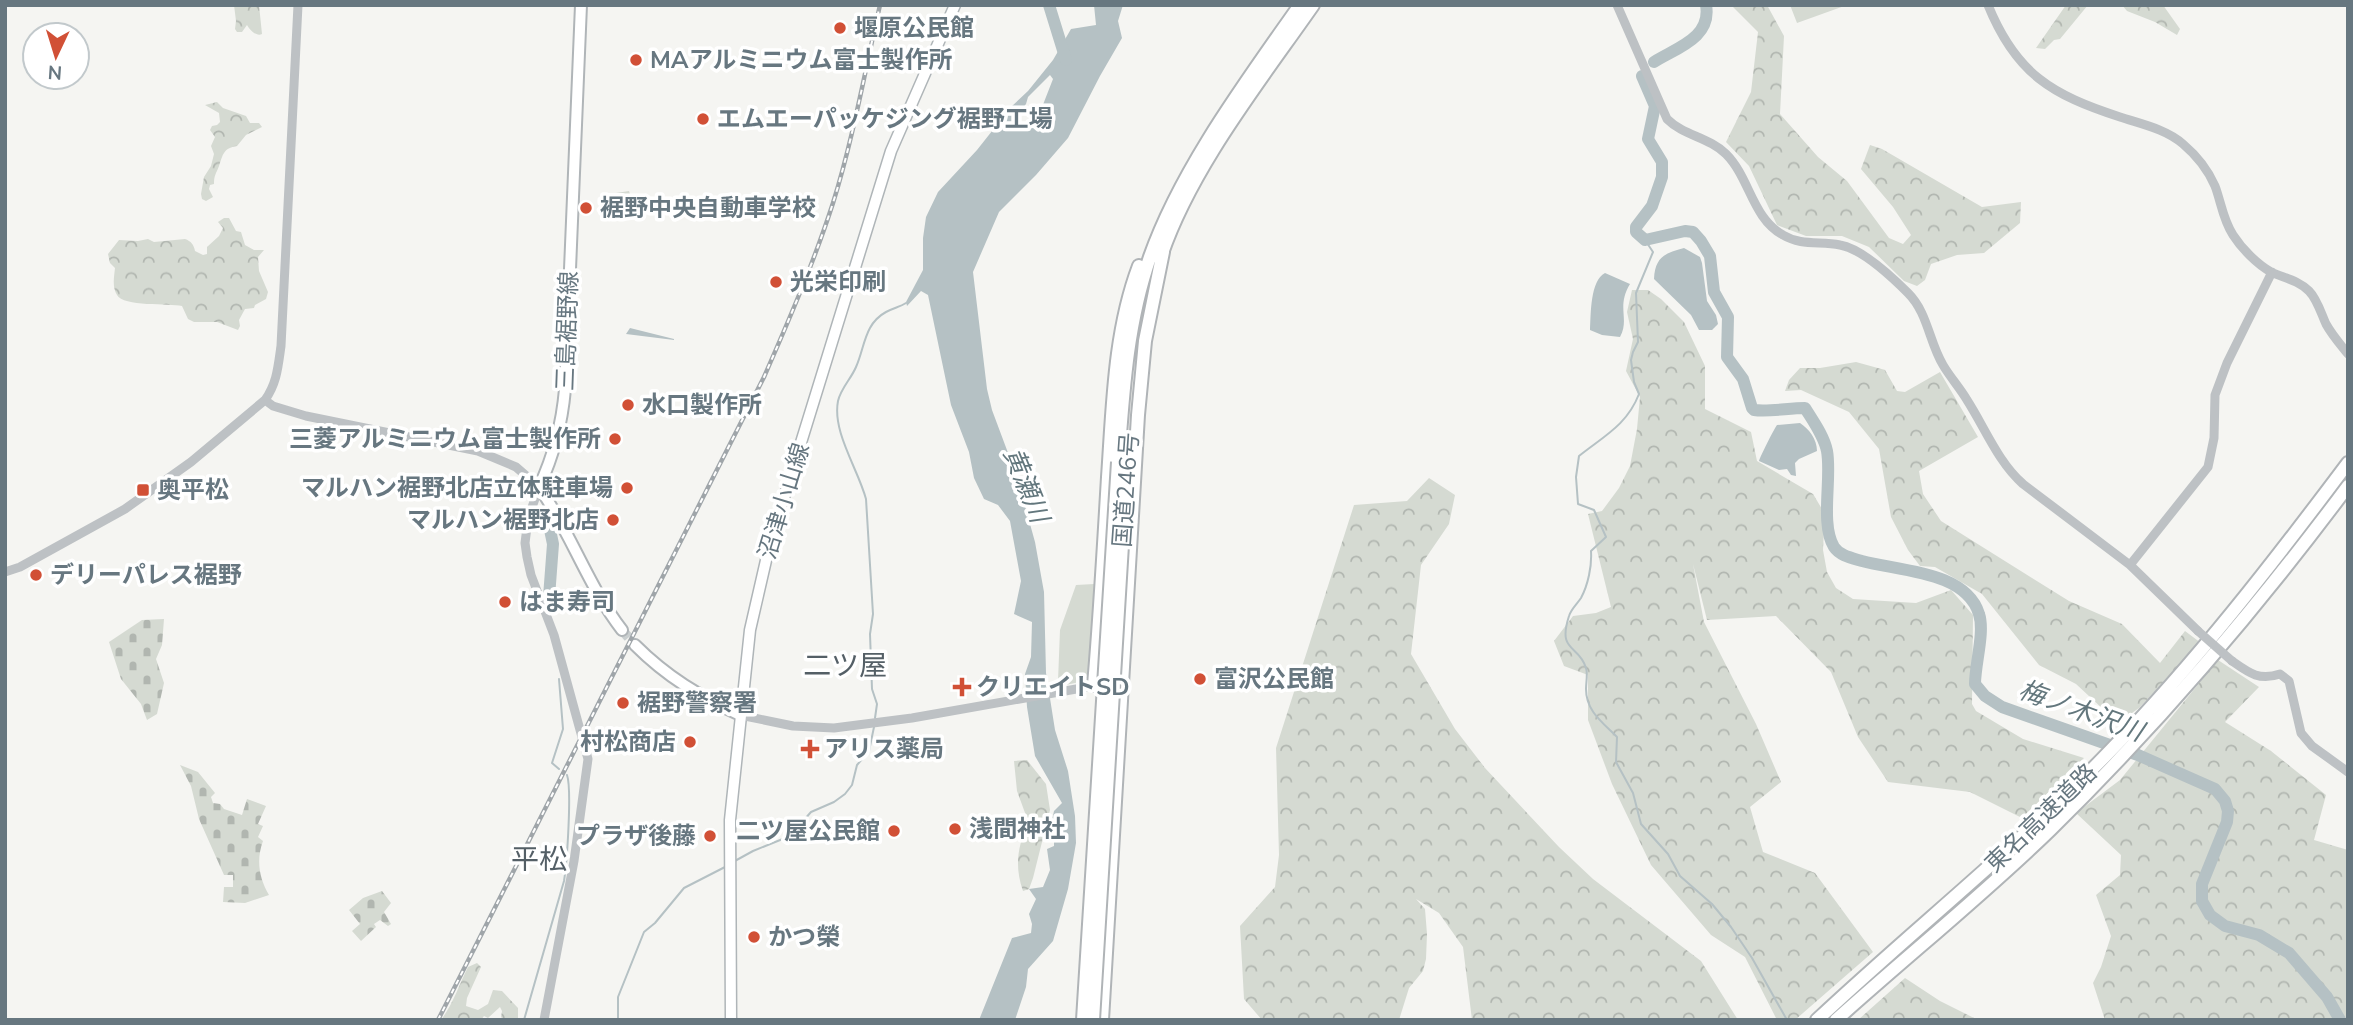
<svg xmlns="http://www.w3.org/2000/svg" width="2353" height="1025" font-family="'Nunito Sans','Noto Sans JP',sans-serif">
	<style>
		.green { fill: #d5dad2 }
		.forest { fill: url(#forest-crowns) }
		.cemetery { fill: url(#cemetery-stones) }
		.water { fill: #b5c1c4; fill-rule: evenodd }
		.lines { fill: none; stroke-linecap: round; stroke-linejoin: round }
		.stream { stroke: #b5c1c4; stroke-width: 2 }
		.river { stroke: #b5c1c4; stroke-width: 12 }
		.primary-tunnel { stroke: #cacfd0; stroke-width: 10; stroke-dasharray: 10 5; stroke-linecap: butt }
		.secondary-casing { stroke: #afb5b8; stroke-width: 13 }
		.primary-casing { stroke: #b0b5b8; stroke-width: 14 }
		.trunk-casing { stroke: #b0b4b7; stroke-width: 16 }
		.motorway-casing { stroke: #b0b4b7; stroke-width: 16 }
		.tertiary { stroke: #bdc1c4; stroke-width: 9 }
		.secondary { stroke: #fff; stroke-width: 10 }
		.primary { stroke: #fff; stroke-width: 10 }
		.trunk { stroke: #fff; stroke-width: 12 }
		.motorway { stroke: #fff; stroke-width: 12 }
		.rail-casing { stroke: #9fa5a9; stroke-width: 4.5 }
		.rail { stroke: #fff; stroke-width: 2; stroke-dasharray: 5; stroke-linecap: butt }
		.trunk-bridge-casing { stroke: #b0b4b7; stroke-width: 16; stroke-linecap: butt }
		.tertiary-bridge { stroke: #bdc1c4; stroke-width: 9 }
		.trunk-bridge { stroke: #fff; stroke-width: 12 }
		.poi-dot { fill: #d15036; stroke: #fff; stroke-width: 2.5 }
		.labels { text-anchor: middle; dominant-baseline: central; stroke-width: 7; stroke-linejoin: round; paint-order: stroke }
		.poi-label { font-size: 24px; font-weight: bold; fill: #677780; stroke: #fff; text-anchor: start }
		.street-label { font-size: 24px; fill: #677780; stroke: #fff }
		.water-label { font-size: 26px; font-style: italic; fill: #63777d; stroke: #fff }
		.quarter-label { font-size: 28px; fill: #545f66; stroke: #fff }
	</style>
	<defs>
		<pattern id="forest-crowns" width="20" height="18" patternUnits="userSpaceOnUse" patternTransform="scale(1.75)"><rect width="20" height="18" fill="#d5dad2"/><path d="M2 6a3 3 0 1 1 6 0M12 15a3 3 0 1 1 6 0" fill="none" stroke="#b1b6b0"/></pattern>
		<pattern id="cemetery-stones" width="16" height="16" patternUnits="userSpaceOnUse" patternTransform="scale(1.75)"><rect width="16" height="16" fill="#d5dad2"/><path d="M2 7V4a2 2 0 0 1 4 0v3zM10 15v-3a2 2 0 0 1 4 0v3z" fill="#b1b6b0"/></pattern>
	</defs>
	<rect width="100%" height="100%" fill="#f5f5f2"/>
	<path class="green" d="M1790 5H1847L1797 23Z
		M629 191 631 197 618 201 627 213 616 214V193Z
		M1094 584 1089 675 1084 681 1061 686 1058 681 1060 630 1076 585Z"/>
	<path class="forest" d="M234 5H259L262 34C256 37 249 29 247 25L242 32H237L235 29 236 21Z
		M1731 5H1767L1784 36 1780 114 1818 157 1847 181 1889 238 1903 244 1911 235 1893 207 1861 169 1870 145 1882 149 1982 207 2021 202 2020 223 1984 253 1957 255 1931 264 1925 280 1917 286 1904 281 1869 247 1842 236H1806L1777 225 1749 166 1726 142 1751 92 1758 32Z
		M2066 5H2088L2060 39 2054 40 2045 49 2036 48Z
		M2122 5H2163L2180 29 2177 35 2155 22 2127 11Z
		M217 102 223 108 246 116 250 123H259L262 127 246 135 237 146C223 148 223 155 219 166 216 174 214 175 214 184L210 185 209 189 213 197 206 201 202 199 201 194 204 177 211 166 214 154 211 146 215 137 210 130 212 126 217 125 220 122 219 113 205 105Z
		M224 218H229L236 231 241 232 245 245 254 250H264L258 257 259 271 268 292 266 299 255 305 254 308 245 309 239 320 240 326 238 330 217 322H194L188 319 182 306C169 303 123 307 117 295 112 287 114 277 115 268L110 263 108 254 119 240 138 241 148 239 154 242 185 239C191 241 194 245 195 251L203 255 207 254V247L219 236 223 228 218 222Z
		M1632 290H1648L1661 299 1684 322 1705 366V409L1751 432 1757 461 1813 494 1822 509 1824 526 1823 550 1827 572 1836 588 1853 599 1916 603 1951 590 1973 615 1972 704 1976 711 2023 739 2084 758 2022 818 1970 792 1888 782 1858 737 1831 672 1776 616 1707 620 1693 564 1704 622 1756 724 1781 782 1750 807 1763 852 1815 873 1873 952 1795 1020H1777L1745 957 1711 935 1651 865 1612 784 1588 720V675L1564 666 1554 641 1573 616 1596 613 1611 607 1588 514 1602 511 1619 488 1630 466 1637 429 1640 397 1626 371 1633 339 1627 312Z
		M1856 362 1885 370 1897 391 1905 392 1940 372 1978 437 1919 471 1923 494 1941 521 2069 601 2122 624 2160 663 2185 631 2201 643 2139 708 2118 723 2076 684 2039 665 1982 594 1935 567 1920 566 1908 550 1891 517 1879 449 1849 412 1801 390 1785 391 1789 380 1800 368H1820Z
		M1429 478 1455 495 1449 524 1421 565 1411 654 1455 729 1485 768 1559 847 1593 879 1701 961 1738 1020H1472L1463 947 1439 913 1416 899 1425 909 1427 934 1426 959 1423 971 1409 988 1399 1020H1262L1244 999 1240 926 1275 887 1279 855 1276 748 1354 505 1407 501Z
		M2218 660 2259 687 2225 722 2271 751 2326 795 2314 840 2348 850V1020H2105L2093 983 2101 967 2111 936 2096 895 2120 875 2121 855 2076 813 2120 780Z
		M1027 760 1046 784 1050 810 1033 878 1029 889 1023 891C1014 865 1018 847 1028 821L1017 791 1014 761Z
		M477 963 481 967 467 998 466 1006 478 1010 488 1004 493 990 502 991 518 1008V1020H504L501 1017 502 1011 500 1007 488 1018 484 1016 481 1020H441C453 1004 459 985 468 967Z
		M1905 978 1940 1001 1978 1020H1858Z"/>
	<path class="cemetery" d="M164 619 162 645 156 659 164 683 157 714 147 720 141 704 121 679 109 642 142 620Z
		M180 765 198 772 215 793 211 797 213 803 220 804 224 809 242 815 247 799 266 806 258 824 263 826 258 837 263 841C256 860 259 878 269 895L245 903 223 902 224 887H233V875H224L199 819 191 786Z
		M382 891 391 903 384 912 391 924 388 926 380 920 374 924 376 927 361 941 352 931 360 924 349 910 363 898Z"/>
	<path class="water" d="M1094 5H1123L1118 21 1122 38 1100 76 1068 138 1036 175 999 212 973 272 987 389 992 410 1017 477 1035 542 1044 592 1046 673 1055 730 1068 771 1075 816 1076 843 1068 889 1053 941 1028 969 1026 987 1015 1020H979L1012 938 1031 933 1032 924 1029 914 1036 899 1029 889 1043 887 1050 870 1047 849 1054 846V840L1048 838 1054 811 1062 803 1035 756 1027 707 1025 674 1031 657 1032 622 1014 614 1021 581 1010 521 998 505 984 499 974 478 969 452 951 405 928 295 921 291 907 306 906 302 923 270V238L926 217 938 192 977 150 1011 107 1028 91 1053 60 1071 29 1096 25ZM1050 75 1053 79 1037 120 1018 128 1017 115 1026 104 1028 97Z
		M1684 248 1700 257 1702 263 1707 301 1716 315 1718 324 1712 330H1699L1691 315 1654 279C1655 257 1665 253 1684 248Z
		M1605 273 1630 284C1616 307 1630 319 1620 337L1602 335 1590 330C1591 314 1590 281 1605 273Z
		M630 328 674 339V340L626 334Z
		M1800 423C1809 429 1817 439 1817 451L1799 459 1795 463 1796 476 1791 475 1787 469 1779 470 1759 461C1760 457 1774 429 1777 425Z"/>
	<g class="lines">
		<path class="stream" d="M1645 240 1653 252 1636 293 1638 342 1633 352 1631 360 1634 382 1639 394C1627 425 1604 436 1579 456L1576 477 1578 504 1594 510 1606 537 1591 551C1592 566 1588 585 1581 598 1577 604 1571 609 1569 616 1557 653 1579 644 1586 668 1588 674 1586 682 1586 689 1586 711 1602 722 1617 737L1616 762 1633 793 1641 824 1668 854 1680 876 1712 904 1731 927 1752 958 1787 1020
			M559 679 563 729 552 763 559 769
			M875 718 877 704 872 689 870 634 873 614 866 499C858 469 832 432 838 401 841 388 851 379 856 367 865 347 864 324 886 312 893 308 900 307 906 303
			M733 862 753 851 790 836 811 812 834 802 845 794 852 785 857 765 869 751 874 727
			M524 1020 564 881C567 863 572 789 567 775
			M618 1020V997L644 932 655 923 684 888 725 867"/>
		<path class="river" d="M1049 5 1066 60
			M1654 62C1676 48 1712 38 1706 5
			M1642 76 1655 106 1648 139 1662 162V177L1652 206 1636 227V232L1645 240 1685 231 1693 232 1701 241 1710 256 1714 292 1728 317 1727 357 1743 379 1752 408 1754 410C1769 412 1789 408 1805 408 1813 421 1824 436 1827 451 1832 478 1820 524 1834 547 1840 556 1852 558 1862 561 1899 571 1966 571 1979 614 1985 632 1975 664 1975 684L1985 696 2002 707 2138 755 2215 789 2225 801 2228 811 2227 822 2202 884V901L2210 915 2225 926 2259 935 2289 953 2327 997 2340 1020
			M549 525 553 544 549 597"/>
		<path class="primary-tunnel" d="M622 630 635 645"/>
		<defs>
			<path id="secondary" d="M731 1020 730 820 750 630 770 543 891 151 955 5"/>
			<path id="primary" d="M581 5 565 389C562 424 554 455 539 487 571 533 588 586 622 630
				M635 645C667 677 699 696 740 715"/>
			<path id="trunk" d="M1160 259C1189 170 1260 81 1313 5
				M1118 462C1123 393 1127 323 1150 257 1181 169 1246 82 1300 5
				M1094 685C1100 616 1104 546 1108 477 1113 406 1114 332 1139 266
				M1102 1020 1138 415 1145 341 1163 252"/>
			<path id="motorway" d="M1817 1020C1914 929 2018 847 2111 750 2197 661 2273 563 2348 463
				M1836 1020C1907 956 1982 896 2050 830 2159 723 2257 608 2348 486"/>
		</defs>
		<use href="#secondary" class="secondary-casing"/>
		<use href="#primary" class="primary-casing"/>
		<use href="#trunk" class="trunk-casing"/>
		<use href="#motorway" class="motorway-casing"/>
		<path class="tertiary" d="M1617 5 1667 119C1684 136 1709 137 1726 154 1750 178 1752 218 1783 235 1801 246 1820 241 1840 245 1863 249 1892 277 1908 293 1928 313 1929 342 1943 365 1950 377 1960 388 1967 400 1985 428 1998 462 2023 484L2130 565 2198 631
			M1988 5C2016 74 2052 95 2120 117 2141 124 2166 129 2183 144 2196 155 2208 170 2215 186 2221 202 2223 220 2233 235 2242 249 2257 264 2271 272 2284 278 2298 280 2309 291 2317 299 2321 313 2326 324 2332 335 2340 344 2348 354
			M265 400 273 406 306 416 478 451 516 467 539 487 528 519 525 543 527 557 531 575 554 635 588 759 574 861 544 1020
			M2130 565 2208 467 2214 438 2215 395 2227 363 2272 272
			M5 572 20 567 125 509 191 462 265 400C277 383 278 367 281 346L298 5
			M2232 661C2249 673 2259 681 2280 674L2289 681 2301 733 2312 746 2348 772
			M740 715 793 726 834 728 912 718 1099 685"/>
		<use href="#secondary" class="secondary"/>
		<use href="#primary" class="primary"/>
		<use href="#trunk" class="trunk"/>
		<use href="#motorway" class="motorway"/>
		<defs>
			<path id="rail" d="M438 1020 764 377C789 320 814 262 833 203 853 139 865 71 880 5"/>
		</defs>
		<use href="#rail" class="rail-casing"/>
		<use href="#rail" class="rail"/>
		<defs>
			<path id="trunk-bridge" d="M1083 1020 1118 462
				M1093 1020 1127 463"/>
		</defs>
		<use href="#trunk-bridge" class="trunk-bridge-casing"/>
		<path class="tertiary-bridge" d="M2198 631 2232 661"/>
		<use href="#trunk-bridge" class="trunk-bridge"/>
	</g>
	<g class="poi-dot">
		<circle cx="840" cy="28" r="7"/>
		<circle cx="636" cy="60" r="7"/>
		<circle cx="703" cy="119" r="7"/>
		<circle cx="586" cy="208" r="7"/>
		<circle cx="776" cy="282" r="7"/>
		<circle cx="628" cy="405" r="7"/>
		<circle cx="615" cy="439" r="7"/>
		<circle cx="627" cy="488" r="7"/>
		<rect x="136" y="483" width="14" height="14" rx="3.5"/>
		<circle cx="613" cy="520" r="7"/>
		<circle cx="36" cy="575" r="7"/>
		<circle cx="505" cy="602" r="7"/>
		<circle cx="1200" cy="679" r="7"/>
		<path d="M958.5 676.5h7v7h7v7h-7v7h-7v-7h-7v-7h7z"/>
		<circle cx="623" cy="703" r="7"/>
		<circle cx="690" cy="742" r="7"/>
		<path d="M806.5 738.5h7v7h7v7h-7v7h-7v-7h-7v-7h7z"/>
		<circle cx="955" cy="829" r="7"/>
		<circle cx="894" cy="831" r="7"/>
		<circle cx="710" cy="836" r="7"/>
		<circle cx="754" cy="937" r="7"/>
	</g>
	<g class="labels">
		<g class="poi-label">
			<text x="854" y="28">堰原公民館</text>
			<text x="650" y="60">MAアルミニウム富士製作所</text>
			<text x="717" y="119">エムエーパッケジング裾野工場</text>
			<text x="600" y="208">裾野中央自動車学校</text>
			<text x="790" y="282">光栄印刷</text>
			<text x="642" y="405">水口製作所</text>
			<text x="601" y="439" text-anchor="end">三菱アルミニウム富士製作所</text>
			<text x="613" y="488" text-anchor="end">マルハン裾野北店立体駐車場</text>
			<text x="157" y="490">奥平松</text>
			<text x="599" y="520" text-anchor="end">マルハン裾野北店</text>
			<text x="50" y="575">デリーパレス裾野</text>
			<text x="519" y="602">はま寿司</text>
			<text x="1214" y="679">富沢公民館</text>
			<text x="976" y="687">クリエイトSD</text>
			<text x="637" y="703">裾野警察署</text>
			<text x="676" y="742" text-anchor="end">村松商店</text>
			<text x="824" y="749">アリス薬局</text>
			<text x="969" y="829">浅間神社</text>
			<text x="880" y="831" text-anchor="end">二ツ屋公民館</text>
			<text x="696" y="836" text-anchor="end">プラザ後藤</text>
			<text x="768" y="937">かつ榮</text>
		</g>
		<g class="street-label">
			<text transform="translate(567 331) rotate(-88)">三島裾野線</text>
			<text transform="translate(1126 490) rotate(-86)">国道246号</text>
			<text transform="translate(784 501) rotate(-73)">沼津小山線</text>
			<text transform="translate(2041 818) rotate(-44)">東名高速道路</text>
		</g>
		<g class="water-label">
			<text transform="translate(1026 485) rotate(68)">黄瀬川</text>
			<text transform="translate(2081 711) rotate(20)">梅ノ木沢川</text>
		</g>
		<g class="quarter-label">
			<text x="845" y="666">二ツ屋</text>
			<text x="539" y="860">平松</text>
		</g>
	</g>
	<rect width="2353" height="1025" fill="none" stroke="#677780" stroke-width="14"/>
	<g transform="translate(56 56) rotate(184)"><circle r="33" fill="#ffffff" stroke="#c2c9cc" stroke-width="2"/>
	<path d="M0-5L12 26L0 18L-12 26Z" fill="#d15036"/>
	<text y="-10" font-size="19" font-weight="bold" text-anchor="middle" fill="#677780">N</text>
	</g>
</svg>
